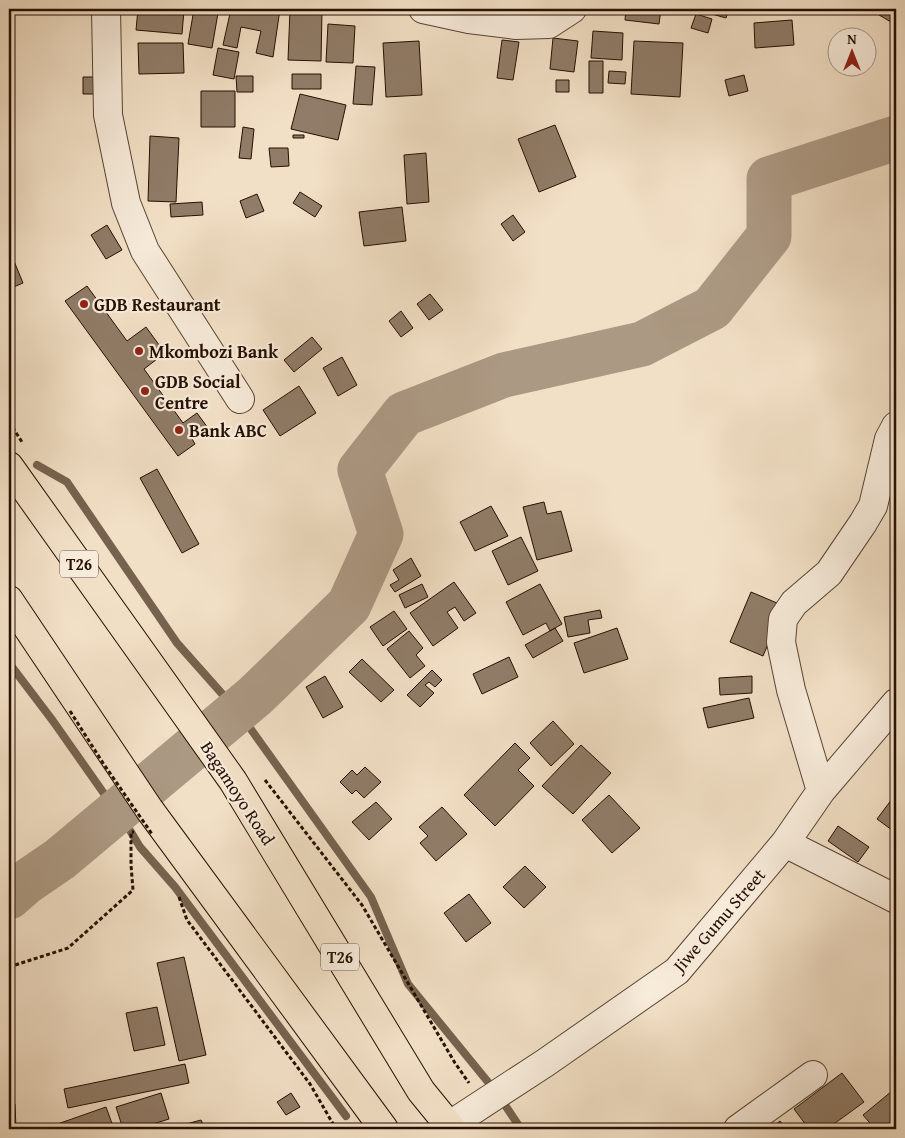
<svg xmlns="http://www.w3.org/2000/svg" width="905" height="1138" font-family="'Gentium Book Plus',serif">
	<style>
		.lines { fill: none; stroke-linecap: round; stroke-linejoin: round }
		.stream { stroke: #76624f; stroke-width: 8 }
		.river { stroke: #ac9983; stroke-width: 45 }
		.building { fill: #907c68; stroke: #250f02 }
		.minor-casing { stroke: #584333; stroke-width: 30 }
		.trunk-casing { stroke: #250f02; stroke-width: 30 }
		.path { stroke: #250f02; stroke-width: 3; stroke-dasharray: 4 2.5; stroke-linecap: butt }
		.minor { stroke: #f7ebda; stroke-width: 28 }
		.trunk { stroke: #f2e0c6; stroke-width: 28 }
		.path-bridge { stroke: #250f02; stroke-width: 3; stroke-dasharray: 4 2.5; stroke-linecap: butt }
		.poi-dot { fill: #8f2418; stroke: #f7ebda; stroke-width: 2 }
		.labels { text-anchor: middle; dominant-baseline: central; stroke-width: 4.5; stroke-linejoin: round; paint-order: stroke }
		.shield { fill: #f7ebda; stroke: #645143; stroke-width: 1 }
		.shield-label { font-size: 16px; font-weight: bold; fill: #250f02 }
		.poi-label { font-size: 18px; font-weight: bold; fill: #250f02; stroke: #f7ebda; text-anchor: start }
		.street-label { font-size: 18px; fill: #250f02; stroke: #f7ebda }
	</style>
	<rect width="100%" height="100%" fill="#f2e0c6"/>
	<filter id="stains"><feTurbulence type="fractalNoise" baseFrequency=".004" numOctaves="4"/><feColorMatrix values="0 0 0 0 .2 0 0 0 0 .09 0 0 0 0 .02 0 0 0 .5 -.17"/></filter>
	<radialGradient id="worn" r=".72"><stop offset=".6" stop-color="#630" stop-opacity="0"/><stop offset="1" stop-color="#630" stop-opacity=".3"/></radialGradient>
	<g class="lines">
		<path class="stream" d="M37 465 67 482 177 643 240 714 371 897 408 984 497 1093 521 1129
			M9 663 53 721 131 832 140 847 175 887 346 1116"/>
		<path class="river" d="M9 897 25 883 60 859 255 696 349 605 381 534 360 470 404 414 504 375 642 344 712 308 769 236V179L896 138"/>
	</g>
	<path class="building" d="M16 9H37L36 12 16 10Z
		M138 9 184 10 182 34 136 30Z
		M194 9 218 13 212 48 188 44Z
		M231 9H280L273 57 256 53 261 31 241 27 237 48 223 45Z
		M512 9H528L526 14 512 11Z
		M626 9H661L659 24 625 20Z
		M694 9H729L726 18Z
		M869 9H896V25Z
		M290 10 322 11 321 61 288 60Z
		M696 14 712 19 708 33 691 28Z
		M792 20 794 45 755 48 754 23Z
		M328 24 355 26 353 63 326 62Z
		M593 31 623 33 622 60 591 58Z
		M553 38 578 41 574 72 550 69Z
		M502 40 519 42 513 80 497 78Z
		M419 41 422 95 386 97 383 43Z
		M634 41 683 43 680 97 631 94Z
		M138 43H183L184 73 139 74Z
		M218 48 239 52 234 79 213 75Z
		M589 61H603V93H589Z
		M356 66 375 67 372 105 353 104Z
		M609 71 626 72 625 84 608 83Z
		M292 74H321V89H292Z
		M744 75 748 91 729 96 725 80Z
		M236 76H253V92H237Z
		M83 77H100V94H83Z
		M556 80H569V92H556Z
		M201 91H235V127H201Z
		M300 94 346 105 338 140 291 129Z
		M555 125 576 177 539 192 518 139Z
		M243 127 254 129 251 159 239 158Z
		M293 135H304V138H293Z
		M150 136 179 138 176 202 148 201Z
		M269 148H288L289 166 271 167Z
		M426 153 429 202 407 204 404 155Z
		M300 192 322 206 315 217 293 203Z
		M257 194 264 211 246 218 240 201Z
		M202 202 203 215 171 217 170 204Z
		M402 207 406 241 364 246 359 212Z
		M513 215 525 232 513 241 501 224Z
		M107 225 122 250 106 259 91 235Z
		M9 249 23 283 9 289Z
		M87 286 127 341 146 327 165 353 144 369 183 423 197 413 208 428 192 439 195 444 178 456 65 301Z
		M430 294 443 310 429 320 417 304Z
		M401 311 413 328 401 337 389 321Z
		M312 337 322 349 294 372 284 360Z
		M342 357 357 385 338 396 323 368Z
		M299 386 316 413 280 436 263 410Z
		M157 469 199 544 182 553 140 478Z
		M544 502 547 514 561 511 572 551 537 560 523 507Z
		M491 506 508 536 475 551 460 522Z
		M521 537 538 571 508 585 492 551Z
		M411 558 421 576 395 592 390 585 399 580 393 570Z
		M454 582 476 613 464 621 455 607 447 612 458 628 433 646 410 613Z
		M422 584 428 597 405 608 399 595Z
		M540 584 562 624 550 631 546 623 523 635 506 602Z
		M751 592 784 606 763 656 730 642Z
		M600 610 602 618 588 620 590 633 568 637 564 617Z
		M394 611 407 629 383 646 370 627Z
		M555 628 563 641 533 658 525 645Z
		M617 628 628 659 584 673 574 643Z
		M409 631 423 648 416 655 425 666 410 678 387 649Z
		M509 657 518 677 482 694 473 674Z
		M362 659 394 690 381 702 349 672Z
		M432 670 442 680 435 687 429 682 425 685 434 693 420 707 407 695Z
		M325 676 343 707 323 718 306 687Z
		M752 676V693L720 695 719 678Z
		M749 698 754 718 708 728 703 708Z
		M553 721 574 744 551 766 530 743Z
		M515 743 530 758 518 770 534 786 495 826 464 795Z
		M581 745 611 773 573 814 542 786Z
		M365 767 381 782 364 798 356 790 352 794 340 782 352 770 357 775Z
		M609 795 640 828 612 853 582 820Z
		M895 795 896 796V833L877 819Z
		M376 802 392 819 369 840 352 822Z
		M442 807 467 834 436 861 420 843 428 836 419 827Z
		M838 826 869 847 858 862 828 841Z
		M525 866 546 887 524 908 503 887Z
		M469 894 491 923 466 942 444 913Z
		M184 957 206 1055 179 1061 157 963Z
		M157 1007 165 1045 134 1051 126 1013Z
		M185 1064 189 1083 68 1108 64 1089Z
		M842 1073 864 1102 827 1129H809L794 1109Z
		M892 1091 896 1096V1129H875L863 1115Z
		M161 1093 169 1119 137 1129H123L116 1107Z
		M291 1093 300 1107 286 1115 277 1102Z
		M9 1104H15L16 1129H9Z
		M106 1107 114 1129H50L49 1127Z
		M201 1120 205 1129H168Z
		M780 1121 787 1129H770Z"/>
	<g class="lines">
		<defs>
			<path id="minor" d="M106 9 108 115 126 203 145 251 240 399
				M423 9 469 19 516 25 549 24 572 9
				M821 791 791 690 781 642 783 619 794 603 829 573 863 523 873 506 889 439 896 426
				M785 843 896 899
				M450 1125 545 1063 677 971 785 843 821 791 896 703
				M738 1129 813 1075"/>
			<path id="trunk" d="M9 466 233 781 421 1091 452 1129
				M9 600 149 809 384 1129"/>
		</defs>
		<use href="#minor" class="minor-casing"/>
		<use href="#trunk" class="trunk-casing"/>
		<path class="path" d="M9 422 22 442
			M265 780 362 905 455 1063 469 1083
			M179 897 187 920 310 1084 336 1129
			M9 967 68 948 133 890 131 865V832H134"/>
		<use href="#minor" class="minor"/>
		<use href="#trunk" class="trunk"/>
		<path class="path-bridge" d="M70 711 103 763 152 834"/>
	</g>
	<g class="poi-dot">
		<circle cx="84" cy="304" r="5"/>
		<circle cx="139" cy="351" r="5"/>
		<circle cx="145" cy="391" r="5"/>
		<circle cx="179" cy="430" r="5"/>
	</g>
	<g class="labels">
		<g class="shield">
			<rect x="60" y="550.5" width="38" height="27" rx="4"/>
			<rect x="321" y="943.5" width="38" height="27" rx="4"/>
		</g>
		<g class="shield-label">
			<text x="79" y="564">T26</text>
			<text x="340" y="957">T26</text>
		</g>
		<g class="poi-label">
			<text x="94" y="304">GDB Restaurant</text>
			<text x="149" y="351">Mkombozi Bank</text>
			<text x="155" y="381">GDB Social<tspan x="155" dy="21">Centre</tspan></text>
			<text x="189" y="430">Bank ABC</text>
		</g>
		<g class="street-label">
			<text transform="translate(238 793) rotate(57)">Bagamoyo Road</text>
			<text transform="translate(719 920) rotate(-49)">Jiwe Gumu Street</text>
		</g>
	</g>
	<rect width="905" height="1138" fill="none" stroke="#f2e0c6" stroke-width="30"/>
	<rect x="10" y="10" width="885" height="1118" fill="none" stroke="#250f02" stroke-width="2.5"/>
	<rect x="15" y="15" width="875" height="1108" fill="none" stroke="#250f02"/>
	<g transform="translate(852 52)"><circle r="24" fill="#f7ebda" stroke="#a39384"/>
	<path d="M0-4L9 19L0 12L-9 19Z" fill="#8f2418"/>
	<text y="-8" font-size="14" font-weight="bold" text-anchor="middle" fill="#250f02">N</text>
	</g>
	<rect width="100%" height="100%" filter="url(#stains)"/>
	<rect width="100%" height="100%" fill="url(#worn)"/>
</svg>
